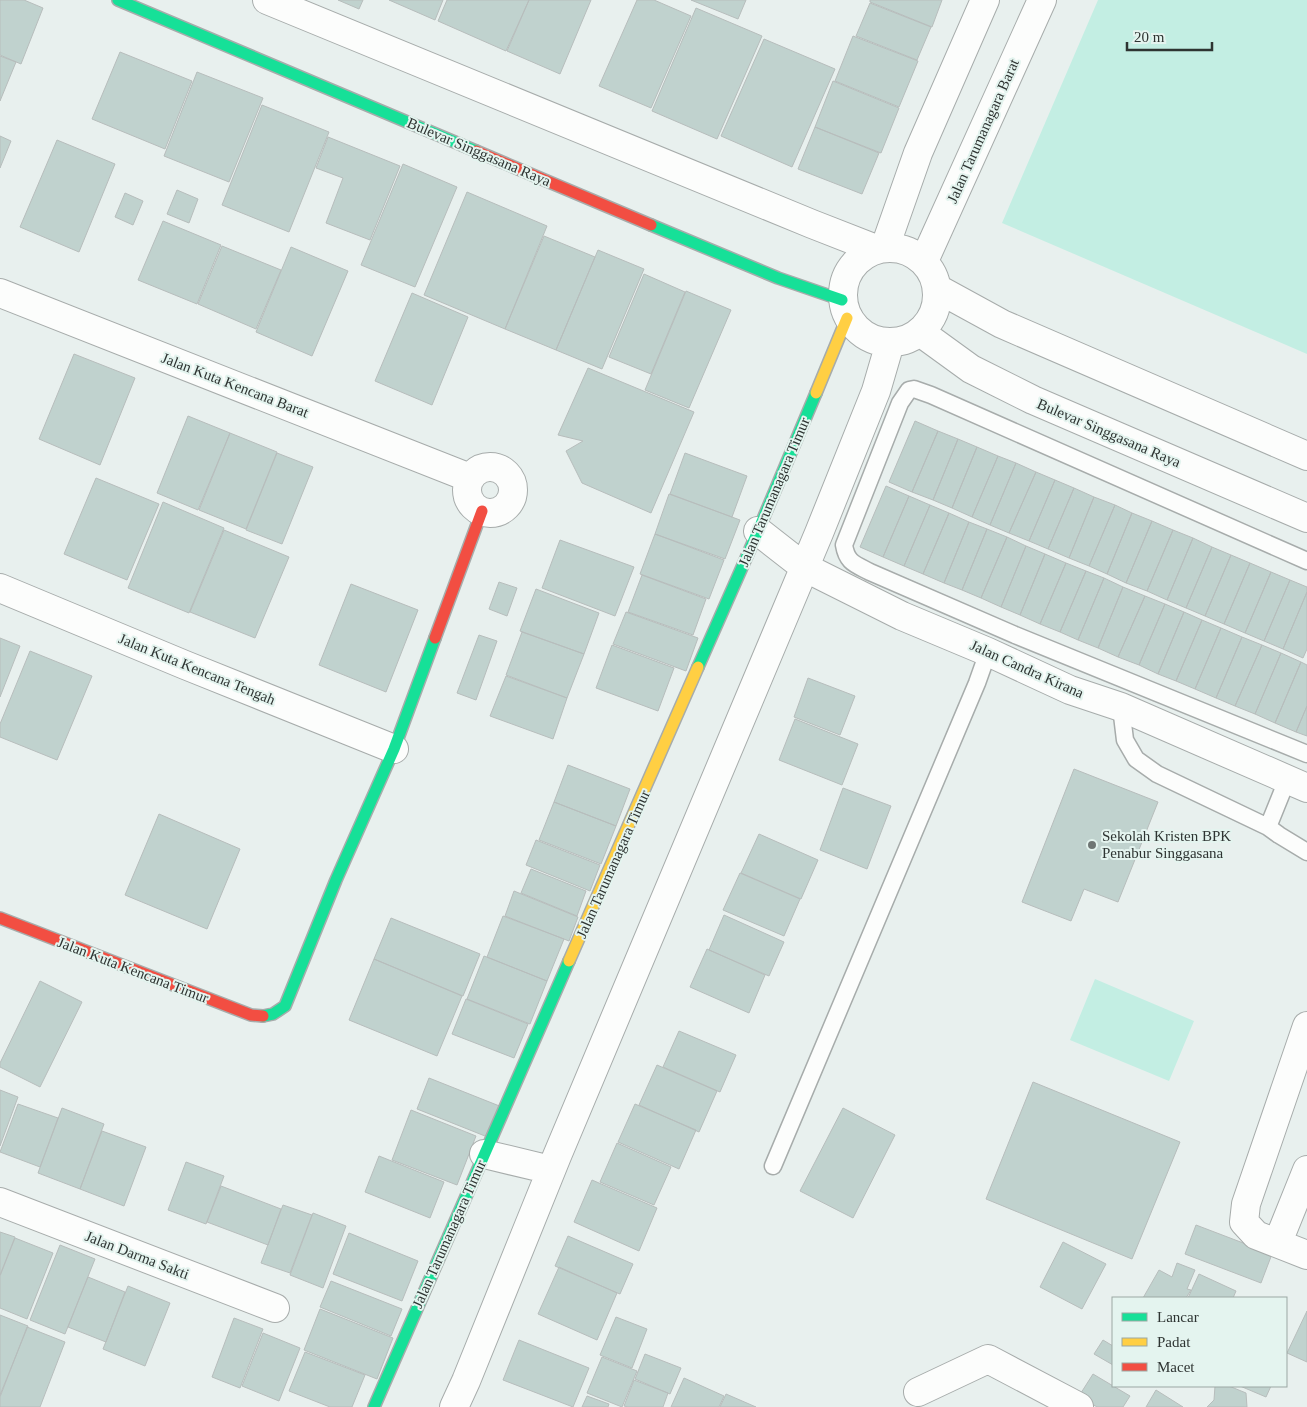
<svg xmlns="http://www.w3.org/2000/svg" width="1307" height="1407" font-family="Georgia,serif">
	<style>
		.green { fill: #c3eee3 }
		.building { fill: #c0d2ce; stroke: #b7bdbc }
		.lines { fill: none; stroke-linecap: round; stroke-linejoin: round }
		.lane-casing { stroke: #a7acab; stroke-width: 19 }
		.street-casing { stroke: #a7acab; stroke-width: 30 }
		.fast-casing { stroke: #a7acab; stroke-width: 14 }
		.slow-casing { stroke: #a7acab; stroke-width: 14 }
		.jam-casing { stroke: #a7acab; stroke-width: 14 }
		.lane { stroke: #fcfdfc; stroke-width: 16 }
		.street { stroke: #fcfdfc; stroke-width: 28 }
		.fast { stroke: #16e098; stroke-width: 11 }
		.slow { stroke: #ffcf43; stroke-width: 11 }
		.jam { stroke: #f24e42; stroke-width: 11 }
		.poi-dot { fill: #6f7674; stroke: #e4f4ef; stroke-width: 2 }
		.labels { text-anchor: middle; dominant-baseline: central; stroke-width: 4; stroke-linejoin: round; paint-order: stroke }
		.street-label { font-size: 15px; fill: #2e3432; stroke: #e4f4ef }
		.poi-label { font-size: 15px; fill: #2e3432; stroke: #e4f4ef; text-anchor: start }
	</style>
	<rect width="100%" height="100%" fill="#e8f0ee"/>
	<path class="green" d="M1098 0H1307V354L1002 223Z
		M1095 979 1194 1021 1169 1081 1070 1040Z"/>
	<path class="building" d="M0 0H24L43 8 21 64 0 55Z
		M338 0H363L359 9Z
		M389 0H443L435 20Z
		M447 0H529L506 51 438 21Z
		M529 0H591L560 74 507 51Z
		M637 0H654L691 16 651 108 599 86Z
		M691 0H746L738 19Z
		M870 0H942L932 27 870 2Z
		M870 3 931 27 917 60 856 36Z
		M696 8 762 36 717 139 652 111Z
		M853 36 918 61 899 107 835 81Z
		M764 39 835 69 792 167 721 136Z
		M120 52 192 81 165 149 92 119Z
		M0 56 16 62 0 101Z
		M197 72 263 98 229 182 164 156Z
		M833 81 899 108 881 153 815 127Z
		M262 105 329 132 289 232 222 205Z
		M815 127 879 153 862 194 798 169Z
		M0 136 11 141 0 168Z
		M328 137 400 166 370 240 326 223 343 178 316 168Z
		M57 140 115 164 79 252 20 227Z
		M403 164 457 187 415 287 361 265Z
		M177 190 198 199 189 223 167 214Z
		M467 192 547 226 505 329 424 295Z
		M125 193 143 201 133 225 115 217Z
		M163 221 221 245 197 304 138 280Z
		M544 236 595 257 556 350 505 329Z
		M222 246 281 270 256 329 198 304Z
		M291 247 348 271 312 356 256 332Z
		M598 250 644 269 602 369 556 350Z
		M644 274 685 292 651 374 609 357Z
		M686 291 731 310 689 408 645 390Z
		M412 293 468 317 432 405 375 381Z
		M74 354 135 378 100 465 39 439Z
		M588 368 694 412 651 513 582 483 566 451 583 441 558 435Z
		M188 416 230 433 198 510 157 493Z
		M915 421 938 431 912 492 889 482Z
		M938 431 958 439 933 500 912 492Z
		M230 433 277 452 246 529 199 510Z
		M958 439 977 447 952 508 933 500Z
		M977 447 998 456 972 517 952 508Z
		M277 453 313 467 282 544 246 530Z
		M685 453 747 476 732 517 670 494Z
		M998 456 1016 463 990 525 972 517Z
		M1016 463 1036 472 1009 533 990 525Z
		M1036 472 1055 480 1029 541 1009 533Z
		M96 478 159 504 127 580 64 554Z
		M1055 480 1074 488 1048 549 1029 541Z
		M886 486 909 496 883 557 860 547Z
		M1074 488 1094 497 1069 558 1048 549Z
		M669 494 740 520 725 559 655 534Z
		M909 496 930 505 904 566 883 557Z
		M1094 497 1115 505 1089 566 1069 558Z
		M163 502 224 528 189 613 128 588Z
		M930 505 949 513 923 574 904 566Z
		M1115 505 1132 513 1107 574 1089 566Z
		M949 513 969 522 944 583 923 574Z
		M1132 513 1152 521 1126 583 1107 574Z
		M1152 521 1173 530 1147 591 1126 583Z
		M969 522 987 529 962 590 944 583Z
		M987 529 1007 537 981 598 962 590Z
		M224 530 289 557 255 638 190 612Z
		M1173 530 1193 538 1167 600 1147 591Z
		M655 534 724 560 709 599 640 574Z
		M1007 537 1026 546 1001 607 981 598Z
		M1193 538 1212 547 1186 608 1167 600Z
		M560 540 634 567 615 616 542 588Z
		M1026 546 1045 554 1020 615 1001 607Z
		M1212 547 1231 555 1205 616 1186 608Z
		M1045 554 1066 563 1040 624 1020 615Z
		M1231 555 1250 563 1224 624 1205 616Z
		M1066 563 1086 571 1060 632 1040 624Z
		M1250 563 1271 572 1245 633 1224 624Z
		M1086 571 1104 578 1078 640 1060 632Z
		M1271 572 1290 580 1264 641 1245 633Z
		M642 575 706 599 693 635 628 612Z
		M1104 578 1123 587 1098 648 1078 640Z
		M1290 580 1307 587V592L1283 649 1264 641Z
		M499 582 517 588 507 616 489 609Z
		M351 584 418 610 386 692 319 665Z
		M1123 587 1145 596 1118 657 1098 648Z
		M536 589 599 613 584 654 520 631Z
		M1307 592V649L1303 658 1283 649Z
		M1145 596 1165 604 1139 665 1118 657Z
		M1165 604 1184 612 1158 674 1139 665Z
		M626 612 698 638 686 671 613 644Z
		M1184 612 1202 620 1176 681 1158 674Z
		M1202 620 1221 628 1195 689 1176 681Z
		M1221 628 1242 637 1216 698 1195 689Z
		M522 632 584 654 567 698 506 675Z
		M479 635 497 641 476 700 457 693Z
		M1242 637 1262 645 1235 706 1216 698Z
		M0 638 20 646 0 697Z
		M612 645 674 668 658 711 596 688Z
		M1262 645 1281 653 1255 714 1235 706Z
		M30 651 92 676 57 760 0 737V724Z
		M1281 653 1301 662 1275 723 1255 714Z
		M1301 662 1307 665V706L1296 732 1275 723Z
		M506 676 567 698 553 739 490 716Z
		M808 678 855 696 840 735 794 717Z
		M1307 706V736L1296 732Z
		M795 719 858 744 842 785 779 760Z
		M568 765 630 789 616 826 554 802Z
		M1074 769 1158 802 1118 902 1084 889 1071 921 1022 902Z
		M843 788 891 806 867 869 820 850Z
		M554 802 616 826 601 864 539 840Z
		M159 814 240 849 207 929 125 895Z
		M759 834 818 860 801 899 741 873Z
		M536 840 600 865 590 891 526 865Z
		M531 869 586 891 577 916 521 893Z
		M740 873 800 899 784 936 723 910Z
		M514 891 578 917 569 941 505 916Z
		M724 915 784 942 769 976 709 950Z
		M503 916 564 939 547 981 487 957Z
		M391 918 480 954 463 996 374 959Z
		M707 949 765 975 749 1013 690 987Z
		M484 956 547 981 530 1024 467 999Z
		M374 959 462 996 437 1056 349 1020Z
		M40 981 82 1002 40 1087 0 1067V1063Z
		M466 999 528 1024 514 1058 452 1034Z
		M679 1031 736 1055 720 1092 663 1067Z
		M657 1065 717 1091 699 1132 639 1105Z
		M429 1078 502 1107 490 1138 417 1109Z
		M1033 1082 1180 1142 1132 1259 986 1199Z
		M0 1090 18 1097 0 1146Z
		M18 1104 58 1118 40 1167 0 1152Z
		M635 1104 696 1130 679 1169 618 1142Z
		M62 1108 104 1124 80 1189 38 1173Z
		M843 1108 895 1135 853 1218 800 1191Z
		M411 1110 476 1136 457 1185 392 1160Z
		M102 1131 146 1147 124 1206 80 1189Z
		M617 1143 671 1167 654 1205 600 1182Z
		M379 1156 444 1182 430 1218 365 1192Z
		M186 1162 224 1176 206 1224 168 1210Z
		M592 1180 657 1208 639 1251 574 1222Z
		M221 1186 281 1209 268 1245 207 1222Z
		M283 1205 312 1215 290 1273 261 1263Z
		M313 1213 346 1226 323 1288 290 1275Z
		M1196 1225 1272 1254 1261 1283 1185 1254Z
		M0 1232 15 1237 0 1275Z
		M349 1233 418 1261 402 1301 333 1274Z
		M568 1236 633 1264 620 1294 555 1266Z
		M15 1238 53 1253 27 1319 0 1308V1276Z
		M1063 1242 1106 1264 1082 1309 1040 1287Z
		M60 1245 95 1259 65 1334 30 1320Z
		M1177 1263 1195 1270 1187 1289 1191 1290 1186 1298H1143L1159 1270 1172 1277Z
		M559 1267 617 1293 597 1340 538 1314Z
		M1199 1274 1236 1291 1233 1298H1188Z
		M88 1277 125 1292 106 1342 68 1327Z
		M331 1281 402 1309 391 1336 320 1307Z
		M128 1286 170 1303 145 1366 103 1349Z
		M320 1309 393 1338 377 1379 304 1350Z
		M1307 1311V1362L1287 1353Z
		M0 1315 28 1326 0 1395Z
		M616 1317 647 1329 632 1368 600 1355Z
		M234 1318 263 1329 240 1388 212 1377Z
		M27 1327 65 1342 40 1407H0V1397Z
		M263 1333 300 1348 279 1401 242 1386Z
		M519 1340 589 1368 573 1407 503 1380Z
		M1103 1340 1113 1346V1365L1094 1354Z
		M305 1352 365 1375 352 1407H330L289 1391Z
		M645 1354 681 1368 670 1394 635 1379Z
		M602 1357 637 1371 622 1407 587 1393Z
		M1093 1374 1130 1396 1123 1407H1097L1079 1396Z
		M684 1378 724 1396 719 1407H671Z
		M634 1380 668 1393 663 1407H628L624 1406Z
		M1215 1386H1229L1246 1393 1247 1407H1207L1214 1400Z
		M1240 1386H1271L1266 1397Z
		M1156 1390 1183 1407H1146Z
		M726 1394 756 1407H720Z
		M587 1396 609 1404 608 1407H582Z"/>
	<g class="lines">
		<defs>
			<path id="lane" d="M1307 561 931 395 914 389 909 390 900 403 844 545C847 563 855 564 870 572L1015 635 1307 754
				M1121 707 1125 740 1136 759 1157 774 1268 827 1287 780
				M1268 827 1279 835 1307 852
				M773 1166 977 683 988 652"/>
			<path id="street" d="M267 0 812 224 876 249
				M885 247 918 153 985 0
				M843 295a47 47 0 1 1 94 0a47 47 0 1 1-94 0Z
				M924 261 1042 0
				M938 289 1002 324 1307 456
				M0 293 470 478
				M920 332 971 369 1033 400 1307 518
				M467 490a23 23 0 1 1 46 0a23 23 0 1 1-46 0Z
				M758 531 804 567 902 616 988 652 1070 690 1121 707 1307 788
				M0 588 185 665 394 749
				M1307 1026 1246 1204 1244 1222 1256 1235 1307 1255
				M484 1154 551 1170
				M0 1202 275 1308
				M1278 1242 1307 1170
				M918 1392 988 1359 1079 1407
				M454 1407 466 1381 557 1156 819 533 876 391 890 343"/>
			<path id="fast" d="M118 0 476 151
				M651 225 778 278 842 300
				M698 667 758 531 816 393
				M263 1016 273 1014 285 1006 336 880 394 749 435 638
				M374 1407 569 961"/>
			<path id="slow" d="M816 393 847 318
				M569 961 698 667"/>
			<path id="jam" d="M476 151 651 225
				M435 638 482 511
				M0 918 251 1015 263 1016"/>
		</defs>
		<use href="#lane" class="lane-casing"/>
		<use href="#street" class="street-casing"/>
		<use href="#fast" class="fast-casing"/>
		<use href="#slow" class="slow-casing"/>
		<use href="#jam" class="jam-casing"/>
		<use href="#lane" class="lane"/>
		<use href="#street" class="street"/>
		<use href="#fast" class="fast"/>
		<use href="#slow" class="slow"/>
		<use href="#jam" class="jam"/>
	</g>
	<circle class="poi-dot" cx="1092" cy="845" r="5"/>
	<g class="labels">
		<g class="street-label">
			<text transform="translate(983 131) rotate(-66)">Jalan Tarumanagara Barat</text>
			<text transform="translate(479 152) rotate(23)">Bulevar Singgasana Raya</text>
			<text transform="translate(235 385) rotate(21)">Jalan Kuta Kencana Barat</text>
			<text transform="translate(1109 433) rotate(23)">Bulevar Singgasana Raya</text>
			<text transform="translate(774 492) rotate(-67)">Jalan Tarumanagara Timur</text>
			<text transform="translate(197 669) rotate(22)">Jalan Kuta Kencana Tengah</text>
			<text transform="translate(1027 669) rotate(24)">Jalan Candra Kirana</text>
			<text transform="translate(613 864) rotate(-66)">Jalan Tarumanagara Timur</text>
			<text transform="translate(133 970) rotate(21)">Jalan Kuta Kencana Timur</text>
			<text transform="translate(449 1234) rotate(-66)">Jalan Tarumanagara Timur</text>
			<text transform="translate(137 1255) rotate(21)">Jalan Darma Sakti</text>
		</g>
		<g class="poi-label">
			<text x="1102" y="836">Sekolah Kristen BPK<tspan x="1102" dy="17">Penabur Singgasana</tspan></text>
		</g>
	</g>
	<rect x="1112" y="1297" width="175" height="90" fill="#e4f4ef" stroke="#9ba7a3"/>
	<rect x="1122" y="1313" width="25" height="8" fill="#16e098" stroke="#9ba7a3"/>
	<text x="1157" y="1322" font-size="15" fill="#2e3432">Lancar</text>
	<rect x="1122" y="1338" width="25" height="8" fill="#ffcf43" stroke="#9ba7a3"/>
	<text x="1157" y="1347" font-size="15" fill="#2e3432">Padat</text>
	<rect x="1122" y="1363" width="25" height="8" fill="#f24e42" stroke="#9ba7a3"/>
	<text x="1157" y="1372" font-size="15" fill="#2e3432">Macet</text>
	<path d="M1127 42v8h85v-8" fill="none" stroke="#2e3432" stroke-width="2.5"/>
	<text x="1134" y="42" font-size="15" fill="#2e3432" stroke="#e4f4ef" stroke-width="4" paint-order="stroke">20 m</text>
</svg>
